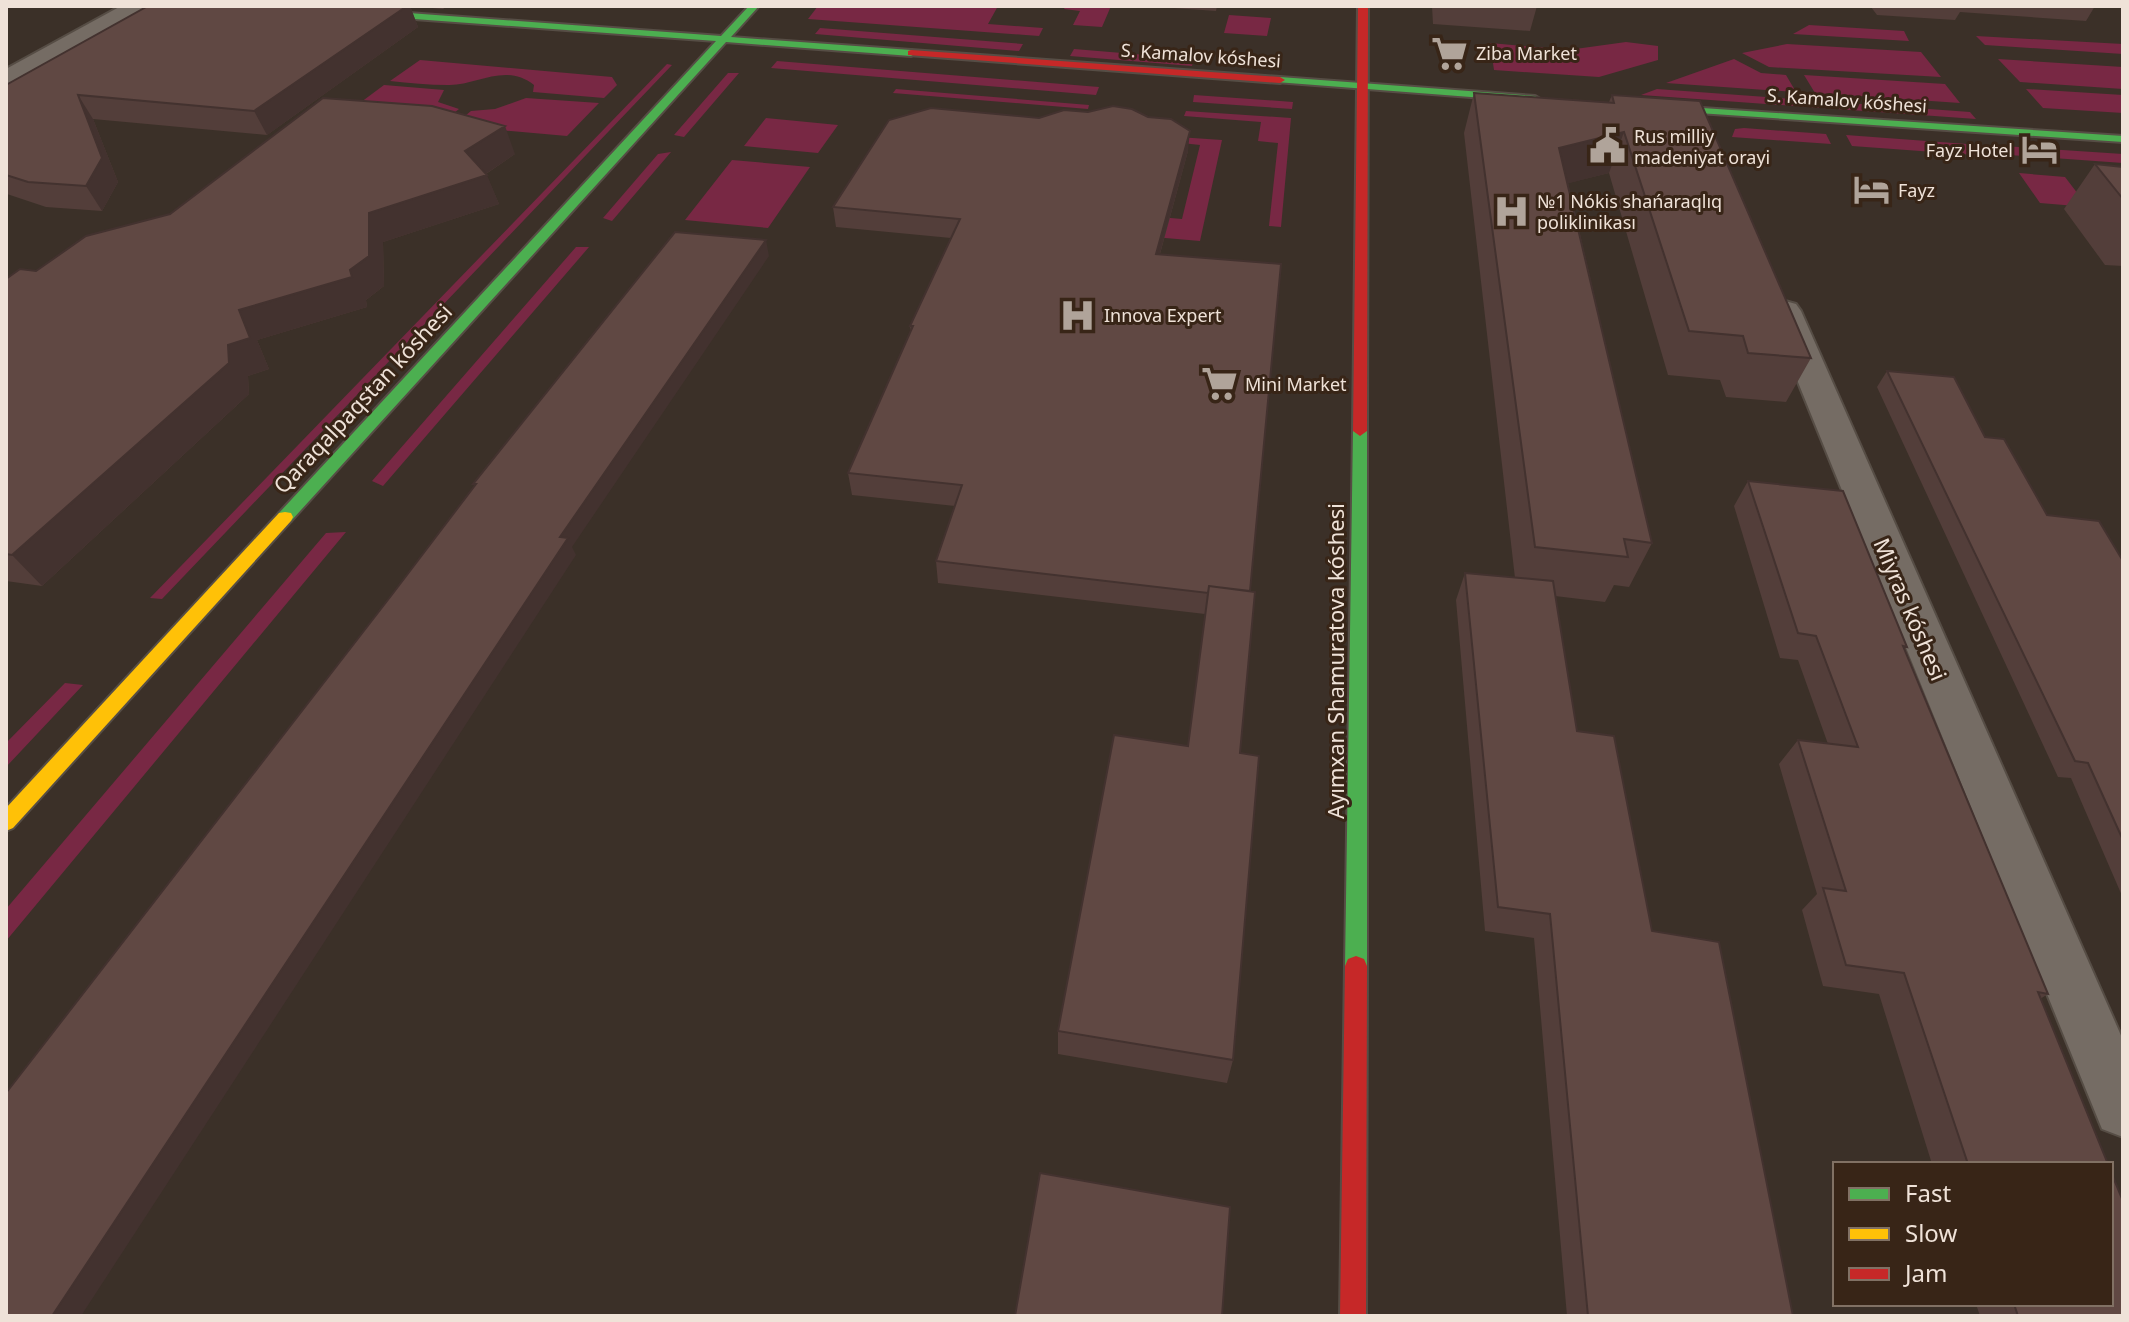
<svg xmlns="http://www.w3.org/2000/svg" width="2129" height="1322" font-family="'Noto Sans',sans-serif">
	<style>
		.green { fill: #782844 }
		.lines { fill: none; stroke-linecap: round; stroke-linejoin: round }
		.street-casing { stroke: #564d45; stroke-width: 4 }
		.fast-casing { stroke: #564d45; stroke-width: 4 }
		.slow-casing { stroke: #564d45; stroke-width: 4 }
		.jam-casing { stroke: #564d45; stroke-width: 4 }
		.street { fill: #756c64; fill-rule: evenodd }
		.fast { fill: #4caf50; fill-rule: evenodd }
		.slow { fill: #ffc107; fill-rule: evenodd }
		.jam { fill: #c62828; fill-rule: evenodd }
		.wall { fill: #533e3a }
		.shaded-wall { fill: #43322f }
		.building { fill: #604843; stroke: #43322f; stroke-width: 2 }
		.labels { text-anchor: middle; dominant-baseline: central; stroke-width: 6; stroke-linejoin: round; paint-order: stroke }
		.far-poi-label { font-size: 18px; fill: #efe2d8; stroke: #382517; text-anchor: start }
		.far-street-label { font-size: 18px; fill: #efe2d8; stroke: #382517 }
		.street-label { font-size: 22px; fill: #efe2d8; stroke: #382517 }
	</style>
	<rect width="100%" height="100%" fill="#3b3028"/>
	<path class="green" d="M818 6H998L988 24 1043 28 1039 36 808 19Z
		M1066 6H1111L1102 27 1073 25 1080 11 1064 9Z
		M1229 15 1271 18 1267 36 1224 33Z
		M1809 25 1904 31 1909 41 1793 34Z
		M820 28 1023 44 1019 51 815 34Z
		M1976 36 2123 44V54L1985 45Z
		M1626 42 1658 46V60L1599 77 1494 70 1490 43 1568 50Z
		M1787 44 1921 52 1941 77 1769 67 1742 53Z
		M1074 49 1194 59 1192 66 1070 56Z
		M1734 59 1761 73 1786 75 1796 92 1666 83Z
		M1998 59 2123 67V89L2020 82Z
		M420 60 612 77 617 85 604 98 533 92 534 85C505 62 476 86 448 85 429 85 409 83 390 81Z
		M777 61 1099 87 1096 95 771 68Z
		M667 64 672 65 162 599 150 598Z
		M728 73H739L684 137 674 135Z
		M1804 75 1945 84 1960 103 1815 93Z
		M384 85 444 90 438 102 459 109 439 125 341 117Z
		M896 89 1089 105 1088 109 893 93Z
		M1657 89 1970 112 1976 119 1641 95Z
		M2026 89 2123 95V113L2043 108Z
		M1194 95 1293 102 1292 109 1193 102Z
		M526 98 599 103 567 136 453 126 471 111 495 109Z
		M1186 111 1291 118 1281 227 1269 226 1278 143 1258 141 1261 122 1184 116Z
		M766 118 838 125 818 153 744 146Z
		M1744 128 1826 134 1831 144 1732 137 1735 129Z
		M1846 135 1967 144 1975 155 1852 146Z
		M1178 137 1222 140 1200 241 1096 232 1102 212 1182 219 1200 145 1182 143Z
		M2003 146 2123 154V163L2009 155Z
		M671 152 612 221 603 218 658 154Z
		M732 160 810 167 768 228 685 220Z
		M2019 173 2065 177 2088 207 2040 203Z
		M576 247H589L383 486 372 481Z
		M346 532 6 941V909L326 533Z
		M65 683 83 685 6 767V743Z"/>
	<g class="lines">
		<defs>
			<path id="street" d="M121 6H149L146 11 6 86V69Z
				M1785 301 1796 304 1801 311 2123 1040V1137L2102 1129 1769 311 1774 304Z"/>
			<path id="fast" d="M272 6H314L721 36 749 6H759L731 37 911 50 916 53 911 56 726 42 291 521H279L277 517 279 513 716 41 277 9Z
				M1280 77 1535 96 1540 99 1535 102 1276 82V78Z
				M1643 104 2123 136V142L1639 109V105Z
				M1360 426 1367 431V966L1364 973 1356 976 1348 973 1345 966 1353 431Z"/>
			<path id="slow" d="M285 512 291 513 293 517 291 521 13 828 6 831V808L279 513Z"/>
			<path id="jam" d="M1358 6H1368L1367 431 1360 436 1353 431Z
				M911 50 1280 77 1285 80 1280 83 908 55V51Z
				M1356 956 1364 959 1367 966 1366 1316H1340L1345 966 1348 959Z"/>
		</defs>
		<use href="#street" class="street-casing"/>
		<use href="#fast" class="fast-casing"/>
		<use href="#slow" class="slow-casing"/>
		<use href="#jam" class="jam-casing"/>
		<use href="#street" class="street"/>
		<use href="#fast" class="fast"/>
		<use href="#slow" class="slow"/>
		<use href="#jam" class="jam"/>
	</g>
	<path class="wall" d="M148 6H447L443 9 410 6 418 27 267 135 93 119 118 182 102 211 46 207 7 194 6 199V85Z
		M1146 6H1217L1216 11Z
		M1432 6H1537L1530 31 1433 24Z
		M1862 6H2095L2086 21 1960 12 1955 20 1877 15 1871 7Z
		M1474 93 1609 102 1612 95 1811 358 1786 402 1726 397 1720 380 1668 375 1609 173 1568 183 1652 543 1629 587 1614 585 1605 602 1555 596 1577 731 1793 1316H1567L1534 938 1485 931 1456 600 1465 573 1515 578 1464 133Z
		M1188 151 1160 254 1250 591 1240 753 1233 1060 1227 1083 1058 1054V1031L1188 746 1205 614 938 583 936 561 955 506 852 495 848 473 911 332 910 326 951 238 836 227 833 207Z
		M515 154 486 174 499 204 383 242 384 286 366 300 367 307 257 340 269 369 248 376 249 394 42 586 6 581V279L36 271 170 214Z
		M2095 164 2123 167V266L2105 265 2064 209Z
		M1887 371 1985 437 2047 515 2123 561V898L2071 778 2058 777 1877 387Z
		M1748 481 1907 647 1904 650 2048 994 2040 999 2108 1164H1932L1879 994 1823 986 1802 910 1817 894 1779 764 1798 740 1828 744 1798 660 1780 658 1734 506Z
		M1976 1304H2111L2123 1316H1980Z"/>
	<path class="shaded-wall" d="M407 6H410L418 27 267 135 254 111Z
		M78 95 93 119 118 182 102 211 86 186Z
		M505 126 515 154 481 177 487 175 499 204 383 242 384 286 366 300 367 307 257 340 269 369 248 376 249 394 42 586 12 555 228 345 239 310 350 270 369 213Z
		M1190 131 1188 151 1154 275 1156 254Z
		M1624 132 1609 173 1546 189 1559 148Z
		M766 240 769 256 572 547 576 555 81 1316H52L560 537Z"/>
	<path class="building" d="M148 6H407L254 111 78 95 102 158 86 186 28 182 6 175V85Z
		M1474 93 1614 103 1612 95 1700 101 1811 358 1748 353 1743 336 1689 331 1624 132 1559 148 1652 543 1624 539 1628 557 1535 547Z
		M323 98 432 106 505 126 465 151 487 175 369 213V256L350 270 352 277 239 310 250 338 228 345 229 363 12 555 6 554V279L20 269 36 271 86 236 170 214Z
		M1113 106 1132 109 1148 117 1171 119 1190 131 1156 254 1281 264 1250 591 1209 586 1208 593 936 561 962 485 848 473 913 326H910L960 219 833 207 889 120 931 108 1039 118 1064 110 1088 112Z
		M2095 164 2123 167V199Z
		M675 232 766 240 560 537 568 538 52 1316H6V1093L394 592 476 484H473Z
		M1887 371 1954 377 1985 437 2004 439 2047 515 2099 521 2123 561V840L2088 763 2075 761Z
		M1748 481 1843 491 1907 647 1903 646 2048 994 2038 992 2108 1164H1968L1904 973 1846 965 1823 888 1846 891 1798 740 1858 747 1816 636 1798 633Z
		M1465 573 1553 581 1577 731 1614 736 1652 931 1719 942 1793 1316H1588L1550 914 1498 907Z
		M1209 586 1255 592 1240 753 1259 756 1233 1060 1058 1031 1114 735 1188 746Z
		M2111 1172 2123 1201V1316H2018L2014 1304H2111Z
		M1040 1173 1230 1207 1222 1316H1015Z"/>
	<defs>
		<symbol id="supermarket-bare" viewBox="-9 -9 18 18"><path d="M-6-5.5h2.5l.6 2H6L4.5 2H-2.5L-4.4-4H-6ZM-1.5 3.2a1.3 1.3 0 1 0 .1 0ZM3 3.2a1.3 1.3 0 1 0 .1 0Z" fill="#b0a49a" stroke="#382517" stroke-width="2.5" paint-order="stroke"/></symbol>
		<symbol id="civic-bare" viewBox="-9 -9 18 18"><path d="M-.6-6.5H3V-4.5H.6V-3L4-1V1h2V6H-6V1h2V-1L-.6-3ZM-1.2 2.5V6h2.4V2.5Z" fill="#b0a49a" stroke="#382517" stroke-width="2.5" paint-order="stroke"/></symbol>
		<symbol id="hotel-bare" viewBox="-9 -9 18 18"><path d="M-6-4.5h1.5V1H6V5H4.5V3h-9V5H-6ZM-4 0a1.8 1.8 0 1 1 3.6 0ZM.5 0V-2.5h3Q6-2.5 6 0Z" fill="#b0a49a" stroke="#382517" stroke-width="2.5" paint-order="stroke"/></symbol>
		<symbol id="hospital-bare" viewBox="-9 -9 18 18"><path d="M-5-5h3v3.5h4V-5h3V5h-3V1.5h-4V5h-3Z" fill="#b0a49a" stroke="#382517" stroke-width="2.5" paint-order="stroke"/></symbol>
	</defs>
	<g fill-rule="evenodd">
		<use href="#supermarket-bare" x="1424" y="28" width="51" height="51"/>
		<use href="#civic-bare" x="1582" y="120" width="51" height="51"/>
		<use href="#hotel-bare" x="2014" y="124" width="51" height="51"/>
		<use href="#hotel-bare" x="1846" y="164" width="51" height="51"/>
		<use href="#hospital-bare" x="1486" y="186" width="51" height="51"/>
		<use href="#hospital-bare" x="1052" y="290" width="51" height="51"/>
		<use href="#supermarket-bare" x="1194" y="358" width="51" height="51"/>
	</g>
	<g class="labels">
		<g class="far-poi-label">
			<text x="1476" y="53">Ziba Market</text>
			<text x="1634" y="136">Rus milliy<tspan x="1634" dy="21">madeniyat orayi</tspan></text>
			<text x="2013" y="150" text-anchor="end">Fayz Hotel</text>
			<text x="1898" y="190">Fayz</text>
			<text x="1537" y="201">№1 Nókis shańaraqlıq<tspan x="1537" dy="21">poliklinikası</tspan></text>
			<text x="1104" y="315">Innova Expert</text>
			<text x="1245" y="384">Mini Market</text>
		</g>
		<g class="far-street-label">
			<text transform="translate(1201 55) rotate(4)">S. Kamalov kóshesi</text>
			<text transform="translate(1847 100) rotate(4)">S. Kamalov kóshesi</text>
		</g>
		<g class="street-label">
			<text transform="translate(362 398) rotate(-47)">Qaraqalpaqstan kóshesi</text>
			<text transform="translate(1911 609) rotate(67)">Miyras kóshesi</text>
			<text transform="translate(1335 661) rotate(-90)">Ayımxan Shamuratova kóshesi</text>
		</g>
	</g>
	<rect width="2129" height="1322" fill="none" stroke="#efe2d8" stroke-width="16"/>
	<rect x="1833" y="1162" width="280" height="144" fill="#382517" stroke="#817164" stroke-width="2"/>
	<rect x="1849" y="1188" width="40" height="12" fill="#4caf50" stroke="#817164" stroke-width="2"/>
	<text x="1905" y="1202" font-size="24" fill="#efe2d8">Fast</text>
	<rect x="1849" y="1228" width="40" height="12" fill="#ffc107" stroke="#817164" stroke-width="2"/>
	<text x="1905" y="1242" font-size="24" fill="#efe2d8">Slow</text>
	<rect x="1849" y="1268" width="40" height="12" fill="#c62828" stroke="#817164" stroke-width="2"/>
	<text x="1905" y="1282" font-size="24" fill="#efe2d8">Jam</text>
</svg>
